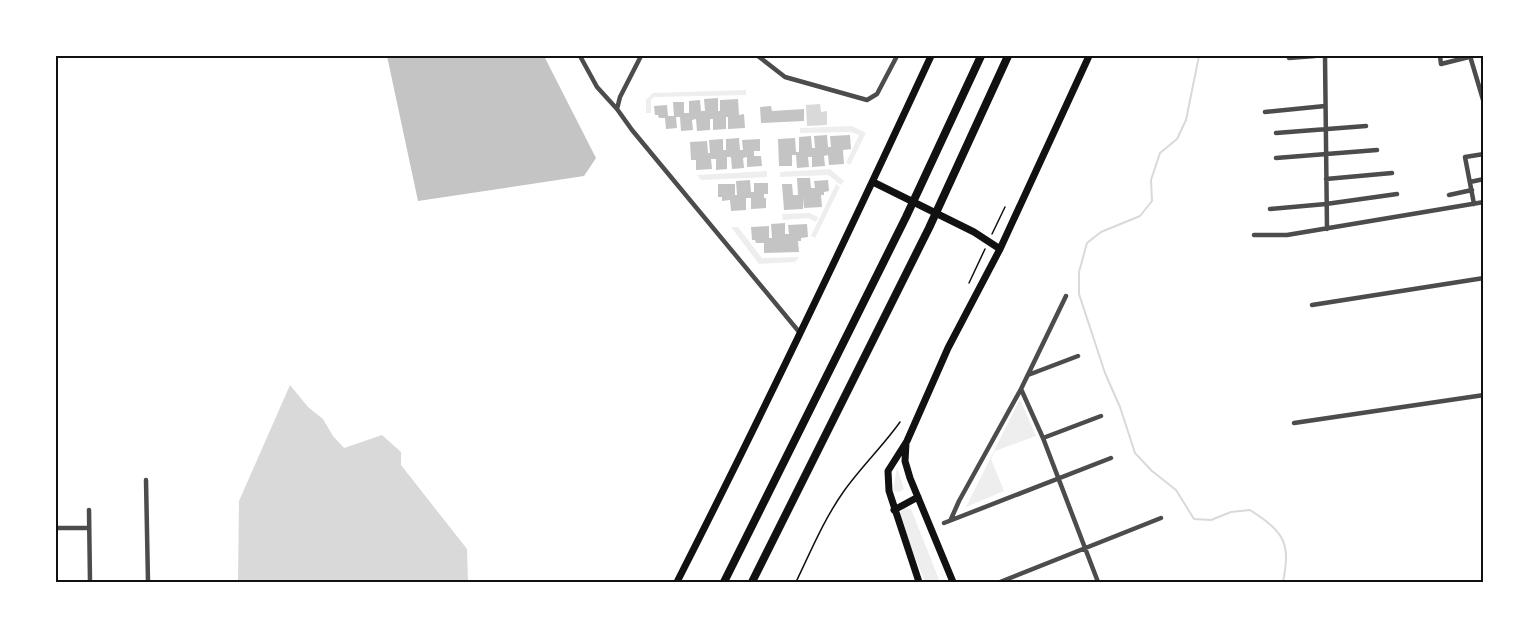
<svg xmlns="http://www.w3.org/2000/svg" width="1539" height="638" font-family="'Open Sans',sans-serif">
	<style>
		.green { fill: #eee }
		.water { fill: #d9d9d9 }
		.lines { fill: none; stroke-linecap: round; stroke-linejoin: round }
		.stream { stroke: #d9d9d9; stroke-width: 2 }
		.building { fill: #c4c4c4 }
		.path { stroke: #111; stroke-width: 1.5 }
		.minor { stroke: #4c4c4c; stroke-width: 4.5 }
		.secondary { stroke: #111; stroke-width: 7 }
		.motorway { stroke: #111; stroke-width: 8 }
		.neatline { fill: none; stroke: #111; stroke-width: 2 }
	</style>
	<rect width="100%" height="100%" fill="#fff"/>
	<path class="green" d="M746 90V95L654 97 651 100V113H646V100L653 93Z
		M852 126 866 133 850 165 846 163 859 135 851 132 800 133V128Z
		M830 169 844 181 841 185 828 175 780 177V172Z
		M767 171V177L701 180 697 175Z
		M836 184 840 187 815 238 811 236Z
		M809 213 818 217 816 222 808 218 783 220 782 214Z
		M731 227H738L762 258 799 257 795 262 759 264Z
		M1020 399 1036 436 995 451 991 459 1004 491 966 507Z
		M897 467 904 489 899 492 893 491Z
		M905 508 911 509 940 582H925L899 516 901 511Z"/>
	<path class="water" d="M820 104 821 112 827 111V125L807 126 806 105Z
		M290 385 308 407 323 419 333 436 344 448 382 435 401 452V465L467 549 468 582H238L239 501Z"/>
	<g class="lines">
		<path class="stream" d="M1199 56 1186 120 1177 139 1160 153 1151 180 1152 201 1140 216 1101 232 1087 243 1079 272V294L1105 373 1120 407 1135 453 1152 471 1176 490 1194 519 1211 520 1231 512 1250 510C1284 532 1291 542 1283 582"/>
	</g>
	<path class="building" d="M387 56H544L596 158 584 176 418 201Z
		M718 98V111H720V100L738 99 739 115 744 114 745 128 728 129V117H726V129L713 130V119H710V130L697 131 696 119 692 120 693 130 681 131 680 117H676L677 128 666 129 665 118H659L658 115H655L654 106 667 105 668 116H674L673 102H684V113H689V101L700 100 701 111H705L704 99Z
		M771 106 772 111 804 109V121L761 123 760 107Z
		M827 135 828 147H831L830 136 850 135 851 149 843 150 844 164 829 165 828 155 824 156 825 166 812 167V157H808L809 167 797 168 796 155H792V166H779L778 139 795 138 796 152H799V137L811 136 812 148H815L814 136Z
		M739 138 740 150H743L742 140 760 139V151H754V156H761L762 166 747 167V157L743 158 744 168 732 169 731 157H727V169L716 170V159H711L712 169 696 170V160H691L690 142 707 141 708 153H710L709 140 723 139V150H726V139Z
		M797 178H810L811 188H815L814 181 828 180 829 191 824 192V195H821L822 207 804 208V197L803 209 784 210 782 184H792L793 195H798Z
		M750 180 751 192H754V183H768V194H764V198H766V208L751 209V198H746V210L731 211 730 200 722 201V197H718V184H735V195H737L736 181Z
		M785 223V234H789L788 225 807 224 808 237 801 238V241H798L799 252 764 253V243H756L755 240H752L751 227 769 226V238H772L771 224Z"/>
	<g class="lines">
		<path class="path" d="M992 234 1005 207
			M969 283 985 249
			M796 582C811 551 824 519 844 491 861 467 883 446 900 422"/>
		<path class="minor" d="M580 56 597 87 617 109 632 130 800 333
			M758 56 785 77 867 100 877 94 897 56
			M1325 56 1327 229
			M1440 56 1441 64 1473 56
			M1470 56 1484 103
			M1289 58 1315 56
			M617 109 620 97 641 56
			M1265 112 1325 106
			M1276 133 1366 126
			M1276 158 1377 150
			M1326 179 1392 173
			M1470 182 1484 179
			M1449 195 1472 190
			M1474 204 1465 157 1484 154
			M1270 209 1326 204 1397 194
			M1254 235H1287L1484 202
			M1312 305 1484 278
			M1028 375 1078 356
			M1021 389 1043 438 1098 582
			M1294 423 1484 395
			M1043 438 1101 416
			M146 480 148 582
			M89 510 90 582
			M951 519 959 501 1021 389 1066 296
			M944 523 1111 458
			M56 528H89
			M1000 582 1161 518"/>
		<path class="secondary" d="M873 182 974 232 1000 249
			M906 443 905 461 910 478 953 582
			M894 510 918 497
			M677 582C765 409 849 233 931 56
			M919 582 889 491 888 471 907 441 948 348 1000 249 1089 56"/>
		<path class="motorway" d="M724 582 906 217 981 56
			M752 582 929 228 1008 56"/>
	</g>
	<rect width="1539" height="638" fill="none" stroke="#ffffff" stroke-width="114"/>
	<rect x="57" y="57" width="1425" height="524" class="neatline"/>
</svg>
